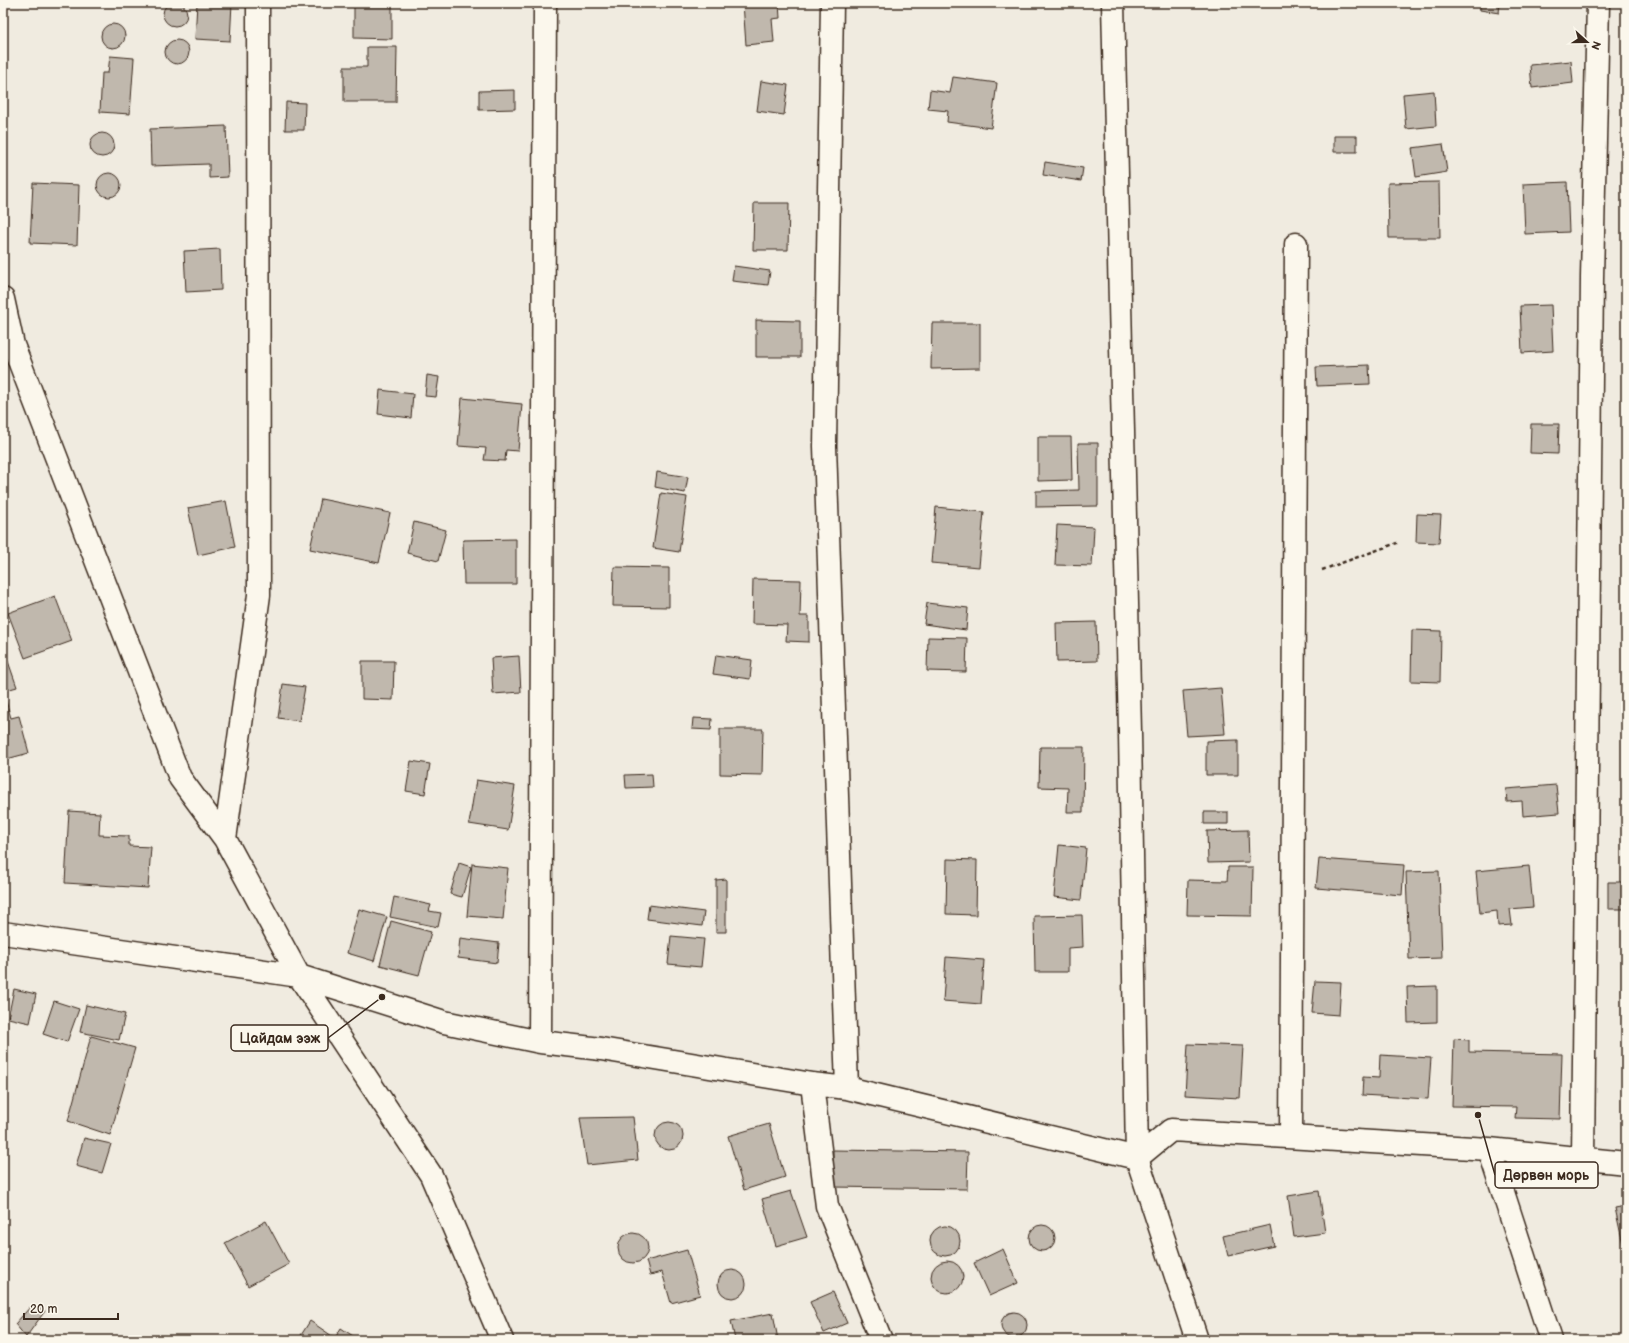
<svg xmlns="http://www.w3.org/2000/svg" width="1629" height="1343" font-family="'Balsamiq Sans',sans-serif">
	<style>
		.building { fill: #c0b8ad; stroke: #3b2a1e }
		.lines { fill: none; stroke-linecap: round; stroke-linejoin: round }
		.minor-casing { stroke: #3b2a1e; stroke-width: 25 }
		.path { stroke: #3b2a1e; stroke-width: 2.5; stroke-dasharray: 4 3; stroke-linecap: butt }
		.minor { stroke: #fbf7ec; stroke-width: 22 }
		.leader { fill: none; stroke: #3b2a1e; stroke-width: 1.5 }
		.callout-dot { fill: #3b2a1e; stroke: #fbf7ec; stroke-width: 1.5 }
		.callout { fill: #fbf7ec; stroke: #3b2a1e; stroke-width: 1.5 }
		.callout-label { font-size: 14px; text-anchor: middle; font-weight: bold; fill: #3b2a1e }
	</style>
	<rect width="100%" height="100%" fill="#f0ebe0"/>
	<filter id="ink" filterUnits="userSpaceOnUse"><feTurbulence type="fractalNoise" baseFrequency=".025" numOctaves="2"/><feDisplacementMap in="SourceGraphic" scale="8" xChannelSelector="R" yChannelSelector="G"/><feConvolveMatrix kernelMatrix="1 2 1 2 8 2 1 2 1" color-interpolation-filters="sRGB"/></filter>
	<g filter="url(#ink)">
		<path class="building" d="M163 14a12 12 0 1 1 24 0a12 12 0 1 1-24 0Z
			M197 3H232L230 41 195 39Z
			M354 3H392V39L354 38Z
			M743 3H779L780 18 772 19 774 42 746 45Z
			M1480 3H1500L1499 13 1480 10Z
			M101 36a12 12 0 1 1 24 0a12 12 0 1 1-24 0Z
			M165 52a12 12 0 1 1 24 0a12 12 0 1 1-24 0Z
			M367 47H397L396 102H344V67H367Z
			M110 56 134 58 130 114 100 112 102 73H108Z
			M1571 61 1573 83 1532 88 1530 65Z
			M953 77 997 83 991 128 947 122 948 111 928 109 930 90 950 93Z
			M761 81 788 85 784 115 757 111Z
			M515 90V109L479 110V91Z
			M1434 91 1436 126 1406 129 1403 94Z
			M286 102 305 103 304 130H285Z
			M226 126 228 177 209 178V164L151 166 150 129Z
			M90 145a12 12 0 1 1 24 0a12 12 0 1 1-24 0Z
			M1334 136H1357V152H1334Z
			M1443 144 1447 172 1416 177 1412 148Z
			M1045 162 1083 168 1081 181 1043 175Z
			M97 185a12 12 0 1 1 24 0a12 12 0 1 1-24 0Z
			M1439 182 1440 238H1389L1388 183Z
			M1567 182 1569 232 1525 234 1523 184Z
			M33 183 79 185 77 245 30 243Z
			M754 203H789L788 250H753Z
			M220 249 221 290 186 292 184 251Z
			M734 266 770 271 768 285 732 281Z
			M1551 305 1553 351 1522 353 1520 306Z
			M756 320 800 321V357H756Z
			M932 323H980V368L931 369Z
			M1369 365 1370 384 1317 386 1316 367Z
			M427 375 439 377 436 397 425 396Z
			M380 390 413 394 411 418 378 414Z
			M462 398 522 404 518 451 506 450 505 461 484 460 486 448 458 446Z
			M1531 424H1559L1558 454 1530 453Z
			M1038 437H1071L1072 480 1038 481Z
			M1078 443H1098V506L1036 507V491L1079 490Z
			M657 472 688 477 685 493 655 487Z
			M661 493 687 497 679 552 653 548Z
			M321 499 390 513 379 563 310 549Z
			M226 501 235 547 198 555 188 508Z
			M936 507 984 512 979 567 931 563Z
			M1417 514 1441 515 1439 543 1416 542Z
			M414 522 446 530 438 561 407 553Z
			M1057 525 1094 527 1092 566 1055 565Z
			M516 539V584H464L463 540Z
			M614 567 669 568V607L613 606Z
			M753 579 801 580 800 616H809V642L786 641 787 625 752 624Z
			M55 596 72 641 25 658 8 613Z
			M927 603 968 608 966 630 924 624Z
			M1096 622 1097 661 1057 662 1056 623Z
			M1412 630 1441 631 1440 682 1411 681Z
			M928 637 967 638 966 672 927 671Z
			M3 647 17 687 3 691Z
			M716 655 752 660 750 679 713 674Z
			M519 656 521 692 493 694 491 658Z
			M362 661H394L393 700 362 699Z
			M283 684 305 687 299 721 278 718Z
			M1221 688 1225 734 1187 736 1183 691Z
			M3 701H6L11 718 19 716 29 753 3 760Z
			M693 718 712 719 711 730 692 729Z
			M720 729H763L762 775 720 774Z
			M1238 740V775H1206V741Z
			M1040 747H1084L1083 812H1067L1068 788 1039 787Z
			M411 761 430 764 425 794 406 791Z
			M652 774 653 787 626 788 625 775Z
			M476 780 515 786 508 830 469 824Z
			M1556 785 1559 813 1523 816 1522 801 1507 802 1506 789Z
			M69 811 100 813 99 835 129 836V846L151 847 148 888 65 883Z
			M1204 812H1228V824H1204Z
			M1248 830 1249 862 1208 863 1207 831Z
			M1059 845 1086 848 1081 900 1054 897Z
			M947 859 977 860 976 915 946 914Z
			M1319 859 1404 865 1402 895 1316 888Z
			M459 863 471 867 462 897 450 894Z
			M472 864 508 868 503 919 467 916Z
			M1529 866 1533 907 1510 909 1512 925 1498 926 1497 911 1480 913 1476 871Z
			M1228 867H1253L1252 916 1187 915 1188 880 1227 881Z
			M1439 871 1442 958 1409 959 1406 872Z
			M726 879V932H716V880Z
			M1608 882H1626V909H1608Z
			M394 897 431 905 429 911 441 913 438 927 390 917Z
			M649 905 704 912 702 926 647 919Z
			M359 909 387 917 374 961 347 953Z
			M1082 915 1083 947 1068 948V972H1035L1034 916Z
			M391 921 431 932 419 975 380 965Z
			M671 936 704 939 701 967 668 964Z
			M460 938 499 943 497 963 458 958Z
			M946 957 984 960 981 1004 943 1001Z
			M1315 981 1341 982 1339 1015 1312 1013Z
			M1437 986V1022L1408 1023 1407 987Z
			M14 989 36 994 30 1023 8 1018Z
			M54 1001 79 1009 67 1042 43 1034Z
			M86 1005 125 1014 119 1040 80 1032Z
			M91 1036 135 1048 110 1135 68 1121Z
			M1454 1039 1469 1040V1052L1562 1054 1560 1119 1515 1118 1516 1107 1452 1106Z
			M1188 1044 1243 1046 1240 1098 1185 1095Z
			M1380 1055 1431 1058 1428 1099 1362 1095 1363 1077 1379 1078Z
			M633 1117 638 1160 587 1165 580 1118Z
			M655 1136a14 14 0 1 1 28 0a14 14 0 1 1-28 0Z
			M769 1124 785 1177 744 1190 728 1136Z
			M84 1138 111 1144 102 1173 76 1166Z
			M833 1150 968 1152 967 1189 833 1187Z
			M791 1191 807 1237 776 1246 762 1199Z
			M1319 1191 1325 1233 1294 1237 1288 1196Z
			M1626 1206V1258L1615 1208Z
			M266 1221 289 1264 248 1286 225 1243Z
			M1029 1238a13 13 0 1 1 26 0a13 13 0 1 1-26 0Z
			M1270 1225 1274 1246 1228 1256 1223 1236Z
			M930 1241a15 15 0 1 1 30 0a15 15 0 1 1-30 0Z
			M618 1248a15 15 0 1 1 30 0a15 15 0 1 1-30 0Z
			M1003 1249 1018 1283 989 1296 974 1263Z
			M687 1250 700 1295 671 1303 662 1272 650 1275 646 1261Z
			M931 1277a16 16 0 1 1 32 0a16 16 0 1 1-32 0Z
			M718 1284a14 14 0 1 1 28 0a14 14 0 1 1-28 0Z
			M833 1292 847 1323 824 1333 810 1302Z
			M32 1305 45 1311 26 1337 15 1324Z
			M1001 1325a13 13 0 1 1 26 0a13 13 0 1 1-26 0Z
			M773 1313 778 1340H735L731 1321Z
			M310 1321 335 1338 341 1328 359 1340H298Z"/>
		<g class="lines">
			<defs>
				<path id="minor" d="M832 3 825 446 847 1088
					M1113 3 1130 732 1137 1158 1197 1340
					M3 299 13 345 180 778 225 839 299 976 431 1175 502 1340
					M225 839 259 595 258 3
					M3 933 299 976 444 1022 540 1042 601 1049 812 1084 847 1088 1137 1158 1171 1130 1489 1149 1626 1163
					M540 1042 545 3
					M812 1084 827 1206 881 1340
					M1291 1137 1296 244
					M1489 1149 1551 1340
					M1583 1159 1592 278 1598 3"/>
			</defs>
			<use href="#minor" class="minor-casing"/>
			<path class="path" d="M1322 570 1397 543"/>
			<use href="#minor" class="minor"/>
		</g>
	</g>
	<path class="leader" d="M382 997L328 1038M1478 1115L1495 1175"/>
	<g class="callout-dot">
		<circle cx="382" cy="997" r="4"/>
		<circle cx="1478" cy="1115" r="4"/>
	</g>
	<g class="callout">
		<rect x="231" y="1025" width="97" height="26" rx="4"/>
		<rect x="1495" y="1162" width="103" height="26" rx="4"/>
	</g>
	<g class="callout-label">
		<text x="280" y="1043">Цайдам ээж</text>
		<text x="1546" y="1180">Дөрвөн морь</text>
	</g>
	<rect width="1629" height="1343" fill="none" stroke="#fbf7ec" stroke-width="16"/>
	<rect x="8" y="8" width="1613" height="1327" fill="none" stroke="#3b2a1e" stroke-width="1.5" filter="url(#ink)"/>
	<g transform="translate(1587 42) rotate(111)" stroke="#fbf7ec" stroke-width="3" paint-order="stroke">
	<path d="M0-3L7 15L0 10L-7 15Z" fill="#3b2a1e"/>
	<text y="-6" font-size="11" font-weight="bold" text-anchor="middle" fill="#3b2a1e">N</text>
	</g>
	<path d="M24 1313v6h94v-6" fill="none" stroke="#3b2a1e" stroke-width="2"/>
	<text x="30" y="1313" font-size="12" fill="#3b2a1e" stroke="#fbf7ec" stroke-width="3" paint-order="stroke">20 m</text>
</svg>
